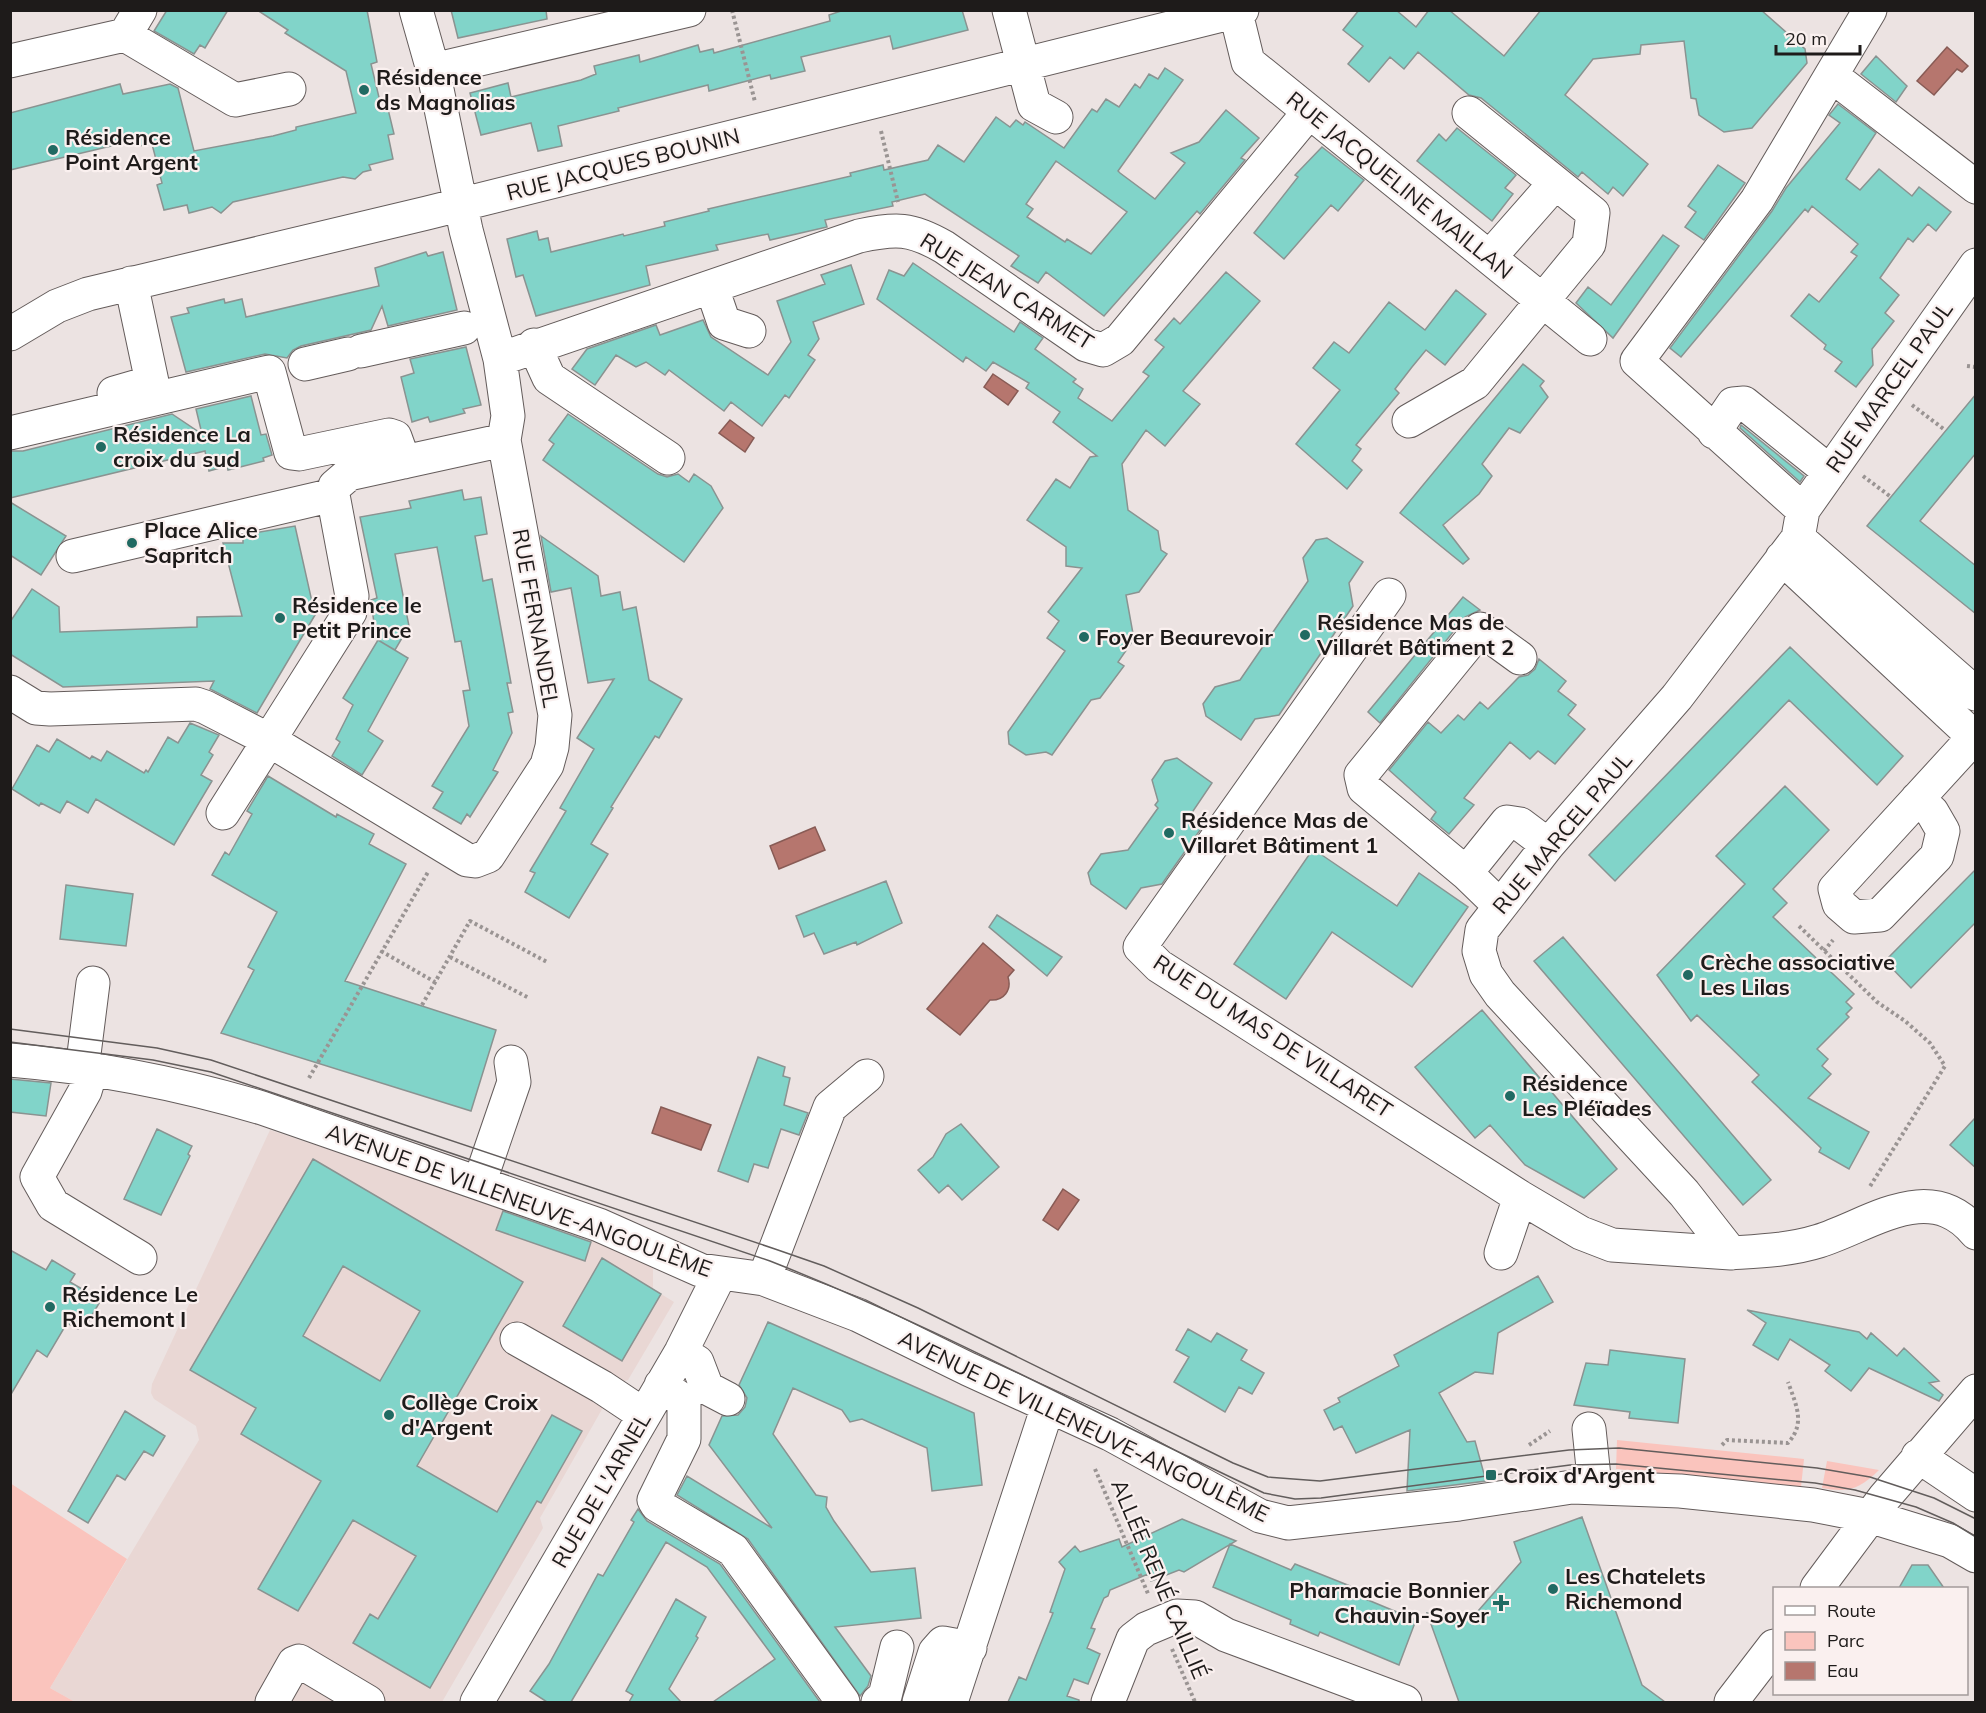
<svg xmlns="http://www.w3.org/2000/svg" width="1986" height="1713" font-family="Mulish,sans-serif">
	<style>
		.built { fill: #e9d7d4 }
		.green { fill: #fac4bd }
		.water { fill: #b6766e; stroke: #885b55; stroke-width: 1.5 }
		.building { fill: #81d4c9; stroke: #8a9391; stroke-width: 1.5; fill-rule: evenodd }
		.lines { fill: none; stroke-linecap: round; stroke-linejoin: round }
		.minor-casing { stroke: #645c5b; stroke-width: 35 }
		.path { stroke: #9a9493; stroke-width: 4; stroke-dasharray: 3 3; stroke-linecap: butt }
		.minor { stroke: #fff; stroke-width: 33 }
		.tram { stroke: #625d5c; stroke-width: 1.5 }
		.poi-dot { fill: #216a62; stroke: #faf0ef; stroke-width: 2 }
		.labels { text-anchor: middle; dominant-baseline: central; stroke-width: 4.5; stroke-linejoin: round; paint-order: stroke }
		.poi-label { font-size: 22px; font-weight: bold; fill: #1e1b1a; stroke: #faf0ef; text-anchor: start }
		.street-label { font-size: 22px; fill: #1e1b1a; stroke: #faf0ef }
	</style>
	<rect width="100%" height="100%" fill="#ece3e2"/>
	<path class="built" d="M270 1130 597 1239 653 1264V1289L674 1302 628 1380 617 1383 540 1518 543 1528 442 1702H75L50 1688 199 1440 196 1426 154 1399 151 1393 152 1384Z"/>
	<path class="green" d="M1617 1440 1804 1459 1801 1487 1616 1469Z
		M1827 1461 1879 1470C1860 1489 1848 1493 1822 1488Z
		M10 1483 127 1559 50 1688 75 1702H11Z"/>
	<path class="water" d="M1947 47 1968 66 1962 72 1957 69 1934 95 1917 81Z
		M993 374 1018 391 1008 405 984 387Z
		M730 420 754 438 745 452 719 433Z
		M815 827 825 850 779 869 770 846Z
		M983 943 1014 970 1008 977C1012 990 1004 1001 990 1000L960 1035 927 1009Z
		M661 1107 711 1125 701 1150 652 1133Z
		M1063 1189 1079 1200 1058 1230 1043 1220Z"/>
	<path class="building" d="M167 10H228L205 48 200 45 194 54 154 31Z
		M257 10H367L377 62 371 64 382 110 388 109 394 134 388 135 393 159 369 165 371 170 363 172 355 179 343 177 233 202 221 213 212 207 189 213 187 205 164 210 157 185 162 183 152 144 138 146 128 142 10 170V113L120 84 123 94 170 84 178 88 194 151 273 136 296 130V127L356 113 346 71 285 33 288 30Z
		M451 10H546L547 19 458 38Z
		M844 10H962L968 30 893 49 890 36 801 57 805 71 771 79 770 75 709 91 708 85 618 108 619 111 558 126 562 146 538 151 531 123 481 135 470 93 508 83 511 97 581 80 596 74 594 66 639 55 640 62 698 45 700 52 713 49 714 53 830 21 829 15Z
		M1359 10H1396L1416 27 1429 10H1449L1504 56 1541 10H1761L1805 49 1807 63 1752 128 1724 132 1699 115 1696 99 1691 98 1684 41 1641 45 1640 54 1593 59 1565 95 1648 164 1623 196 1613 187 1608 194 1582 172 1578 177 1481 98 1469 95 1418 52 1404 69 1390 57 1369 82 1348 64 1363 46 1343 30Z
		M1876 56 1907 86 1896 102 1861 74Z
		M1165 68 1183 80 1118 171 1120 173 1155 199 1185 163 1171 153 1199 142 1226 110 1259 138 1241 158 1245 160 1200 214 1197 211 1104 316 1046 272 1038 283 1011 266 1019 256 925 194 892 202 893 206 825 220 827 227 770 240 768 234 716 245 718 250 646 266 650 285 536 316 523 275 516 277 507 239 537 231 539 240 548 238 551 252 623 234 624 236 665 226 664 222 709 211 708 209 851 176 850 173 883 165 884 170 928 160 938 145 964 162 996 117 1010 127 1016 120 1023 125 1025 122 1064 148 1092 109 1097 112 1106 99 1119 107 1135 84 1140 88 1149 74 1158 79ZM1056 161 1127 212 1091 254 1067 239 1065 242 1027 217 1033 209 1026 204Z
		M1838 104 1876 133 1846 179 1860 190 1879 169 1912 196 1919 187 1951 212 1936 231 1928 224 1913 242 1908 238 1880 278 1899 295 1885 313 1894 321 1872 349 1873 365 1856 387 1835 371 1842 362 1824 349 1826 345 1791 316 1809 294 1819 302 1857 256 1851 252 1858 244 1812 206 1808 212 1805 209 1681 357 1670 348 1772 211 1786 188 1840 123 1829 115Z
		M1457 128 1516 175 1505 188 1513 194 1492 221 1417 161 1439 134 1446 141Z
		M1322 147 1364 180 1338 211 1331 205 1284 259 1254 233 1298 177 1295 175Z
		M1718 165 1745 183 1704 240 1685 227 1696 212 1688 206Z
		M1663 235 1679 246 1613 338 1576 303 1588 287 1611 305Z
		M426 252 428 256 443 252 457 310 388 326 382 306 371 330 301 346 293 350 287 358 265 354 186 372 171 317 189 313 187 308 224 299 225 303 242 299 246 317 379 286 375 268Z
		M913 263 1014 332 1020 322 1043 338 1035 349 1076 379 1073 382 1083 389 1078 398 1112 421 1149 376 1143 372 1164 347 1155 340 1174 318 1180 324 1226 272 1260 301 1183 391 1200 404 1165 446 1146 430 1122 464 1128 510 1158 531 1161 550 1167 554 1139 592 1126 595 1134 639 1118 662 1124 666 1100 698 1091 700 1052 755 1046 752 1026 755 1009 744 1008 732 1065 651 1047 638 1059 621 1048 612 1082 568 1066 566V547L1027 520 1056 479 1070 488 1090 457 1097 456 1053 422 1060 412 1026 388 1029 383 993 362 986 371 966 357 963 362 877 299 889 270 904 276Z
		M851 265 864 304 813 322 819 339 808 355 815 360 789 398 785 395 762 426 731 402 724 411 669 370 665 375 646 362 636 367 616 355 595 385 572 369 587 349 656 325 660 335 703 320 711 337 768 375 791 342 777 301 825 284 821 275Z
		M1456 290 1486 314 1445 365 1426 350 1412 367 1395 389 1399 393 1356 445 1361 449 1352 461 1362 470 1347 489 1296 444 1340 390 1313 368 1334 342 1349 353 1389 302 1425 330Z
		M466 347 481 405 463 409 465 413 430 422 428 417 412 422 401 377 414 373 410 359Z
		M1523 364 1544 381 1540 386 1548 397 1520 433 1509 428 1482 464 1492 476 1479 494 1443 525 1469 559 1463 564 1400 513Z
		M1976 394V453L1920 521 1976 566V614L1867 526Z
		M251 396 261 435 266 434 272 455 263 458 264 461 228 470 227 466 209 471 205 451 10 498V451H23L172 414 202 434 196 409Z
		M568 414 658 474 667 477 678 474 689 482 694 474 711 486 723 508 684 562 543 460 554 444 549 440Z
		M1741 425 1804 476 1800 482 1740 428Z
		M462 490 464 500 481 497 487 534 475 536 483 581 492 579 511 683H507L513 712 508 713 512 733 493 770 498 772 470 817 467 814 461 824 433 808 443 792 432 786 469 726 463 691 470 690 461 641 455 642 437 547 395 554 409 626 395 650 376 639 371 600 377 598 360 517 411 508 409 501Z
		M10 502 66 536 41 575 10 555Z
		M295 526 315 615 257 713 210 689 214 681 63 687 10 654V622L32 589 59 607 60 632 197 627V617L242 616 223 543H243V535Z
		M541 536 598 576 601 596 620 592 623 610 636 607 649 680 682 699 659 738 655 736 611 807 613 808 591 844 608 854 569 918 525 892 535 873 530 871 566 811 560 808 594 749 577 738 614 679 588 683 571 588 551 592Z
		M1327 538 1363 562 1349 583 1353 606 1279 715 1255 719 1241 740 1206 716 1203 704 1215 687 1240 680 1308 581 1303 558 1316 540Z
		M1463 597 1480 610 1465 617 1380 723 1368 712Z
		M378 640 408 658 368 731 383 741 362 775 332 756 340 742 336 739 353 705 343 698Z
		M1790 647 1903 756 1877 785 1789 700 1615 881 1589 855Z
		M1539 659 1566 681 1558 691 1576 705 1568 715 1585 729 1555 764 1538 751 1530 759 1510 742 1464 798 1474 805 1449 834 1431 819 1436 812 1389 770 1428 722 1441 733 1458 715 1464 720 1480 702 1488 709 1519 677 1528 675 1535 669Z
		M190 723 219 735 209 752 213 755 201 775 212 781 174 845 96 799 88 813 67 801 60 813 41 803 39 806 12 789 37 745 49 752 57 739 90 759 92 756 101 761 107 751 144 773 146 770 148 772 168 737 178 743Z
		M1177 758 1212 783 1191 814 1205 823 1162 884 1141 888 1126 909 1091 884 1088 873 1101 854 1128 850 1158 808 1155 805 1158 801 1152 780 1165 761Z
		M268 776 336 817 337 814 374 834 369 844 406 864 345 981 496 1030 471 1111 221 1033 254 970 248 967 277 912 212 875 225 852 229 855 252 814 247 811Z
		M1785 786 1829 830 1773 889 1787 903 1773 917 1854 994 1846 1002 1852 1008 1846 1014 1849 1017 1817 1049 1828 1059 1822 1066 1831 1074 1808 1098 1869 1132 1849 1169 1819 1152 1821 1148 1752 1082 1759 1075 1697 1015 1691 1021 1657 975 1745 884 1716 856Z
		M1313 849 1397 906 1419 873 1468 907 1412 987 1332 932 1286 999 1234 964Z
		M1976 869V922L1911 988 1885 961Z
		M886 881 902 923 857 945 856 942 824 954 814 933 804 937 796 916Z
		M66 885 133 894 126 946 60 939Z
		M997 915 1062 957 1047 976 989 927Z
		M1563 937 1771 1180 1743 1205 1534 961Z
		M1482 1010 1617 1169 1584 1198 1525 1165 1490 1125 1475 1138 1415 1067Z
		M758 1057 785 1067 783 1076 790 1078 784 1105 808 1113 799 1135 781 1129 768 1168 754 1164 748 1182 718 1171Z
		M10 1079 51 1083 46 1116 10 1112Z
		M1976 1117V1168L1950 1145Z
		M961 1124 999 1167 962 1200 948 1185 939 1193 918 1170 933 1157 946 1134Z
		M157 1129 192 1146 188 1154 190 1156 161 1215 124 1199Z
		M313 1159 523 1282 417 1466 497 1512 552 1415 582 1431 541 1503 537 1501 430 1688 353 1643 370 1614 378 1619 416 1556 353 1520 298 1611 258 1589 321 1481 241 1434 256 1408 190 1370ZM343 1266 420 1311 380 1381 303 1336Z
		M503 1211 591 1242 585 1261 496 1230Z
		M10 1250 46 1270 52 1260 75 1274 70 1282 101 1300 88 1322 84 1318 78 1329 67 1323 47 1357 37 1350 10 1396Z
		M602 1258 661 1294 622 1361 563 1326Z
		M1538 1276 1553 1302 1498 1333 1493 1374 1475 1372 1439 1393 1467 1442 1475 1441 1486 1481 1407 1491 1410 1430 1356 1453 1342 1426 1334 1430 1324 1410 1340 1402 1338 1398 1399 1366 1394 1355Z
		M1747 1310 1859 1332 1867 1339 1871 1333 1897 1356 1904 1348 1939 1381 1929 1383 1943 1395 1939 1401 1869 1368 1851 1391 1825 1371 1830 1365 1790 1339 1778 1360 1753 1345 1766 1323Z
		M768 1322 974 1413 982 1485 932 1491 927 1448 862 1419 850 1422 842 1410 793 1388 773 1434 816 1495 827 1497 826 1507 834 1521 871 1572 915 1568 921 1618 835 1627 871 1676 868 1686 860 1696 748 1539 677 1495 687 1476 772 1528 709 1445 722 1416 738 1415 745 1407 747 1398 739 1385Z
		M1188 1329 1211 1342 1217 1333 1247 1350 1241 1360 1264 1373 1252 1394 1239 1387 1225 1412 1174 1382 1189 1357 1176 1350Z
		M1610 1350 1685 1359 1678 1423 1629 1418 1630 1412 1574 1405 1586 1363 1608 1365Z
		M125 1411 165 1436 153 1456 144 1451 125 1480 117 1475 88 1523 68 1511Z
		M638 1509 647 1521 720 1564 820 1702H713L775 1659 707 1567 666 1542 571 1702H547L530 1691 549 1664 598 1574 603 1576 634 1522 631 1520Z
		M1582 1517 1642 1685 1665 1702H1459L1427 1613 1471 1619 1521 1562 1514 1542Z
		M1182 1519 1236 1541 1184 1572 1179 1570 1151 1581 1148 1574 1110 1590 1108 1596 1104 1598 1091 1628 1095 1629 1087 1648 1100 1654 1088 1684 1074 1679 1067 1696 1079 1700V1702H1008L1019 1677 1026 1680 1053 1613 1050 1612 1065 1569 1059 1562 1075 1546 1080 1552 1119 1539 1122 1547Z
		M1230 1544 1291 1570 1295 1564 1350 1586 1344 1590 1416 1620 1399 1665 1320 1632 1318 1636 1290 1624 1291 1620 1213 1587Z
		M1912 1565H1928L1944 1588H1899Z
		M676 1599 706 1617 696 1636 698 1638 669 1689 681 1702H629L633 1695 626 1691Z"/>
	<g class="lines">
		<defs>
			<path id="minor" d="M1009 10 1034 105 1056 117
				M1236 13 1248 62 1590 339
				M125 35 235 100 289 89
				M10 61 125 35 140 10
				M433 70 689 10
				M1832 76 1976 187
				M1490 257 1555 183
				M1976 265 1803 510 1798 538 1677 697 1548 845 1482 930 1479 951 1486 974 1500 994 1684 1193 1731 1253C1761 1251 1790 1250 1819 1241 1870 1225 1930 1177 1976 1233
				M712 288 724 323 749 331
				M10 334 57 306 88 294 427 213 1242 10
				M534 345 549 378 668 458
				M361 351 464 328
				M500 359 859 236C896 228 911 228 944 247L1086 345 1103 350 1120 340 1309 112
				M305 364 348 354
				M114 393 152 382 131 283
				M1409 421 1475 383 1589 244 1593 213 1469 113
				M1714 432 1733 404 1744 403 1830 472
				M10 433 269 372 291 453 299 454 389 435 395 437 404 462
				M1803 510 1637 361 1757 200 1870 10
				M1798 538 1976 694
				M73 556 333 495
				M1782 558 1974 737
				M1389 595 1140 947 1159 966 1520 1197 1581 1233 1612 1245 1731 1253
				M10 692 36 708 50 709 196 704 205 707 269 740 467 860 475 861 488 856 547 765 552 747 555 715 504 440 508 416 500 359 466 230 433 70 416 10
				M1917 799 1932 812 1943 831 1937 856 1880 915 1854 917 1839 904 1835 889 1976 735
				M223 813 350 612 352 596 333 495 335 486 349 474 504 440
				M1466 873 1507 822 1520 824 1548 845
				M1499 905 1466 873 1364 788 1361 775 1480 629 1520 658
				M10 1060C95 1067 181 1084 262 1108L599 1225 700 1270 764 1279 858 1315 968 1369 1110 1434 1260 1516 1288 1523 1459 1504 1572 1487 1680 1491 1813 1505 1869 1516 1950 1541 1976 1556
				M82 1070 93 983
				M91 1071 85 1091 37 1177 53 1205 140 1258
				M480 1181 514 1082 511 1062
				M1501 1253 1520 1197
				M764 1279 830 1107 867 1076
				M517 1339 602 1387 644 1415
				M681 1352 697 1362 707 1388 728 1399
				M661 1385 684 1401V1439L654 1500 657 1505 733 1550 843 1702
				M1589 1429 1595 1487
				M1918 1456 1976 1495
				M1817 1588 1884 1498 1976 1391
				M272 1702 294 1663 299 1661 368 1702
				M477 1702 681 1352 720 1274
				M878 1702 885 1696 897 1647
				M919 1702 935 1652 943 1643 970 1648
				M951 1702 1048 1406
				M1108 1702 1133 1639 1146 1629 1177 1616 1195 1617 1226 1635 1405 1702
				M1731 1702 1774 1646"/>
		</defs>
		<use href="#minor" class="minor-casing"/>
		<path class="path" d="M732 10 755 102
			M881 131 898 202
			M1967 366 1976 367
			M1912 405 1945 430
			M1863 476 1891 497
			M1799 926 1877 1002 1905 1021 1930 1043 1945 1066 1869 1188
			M381 951 435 982
			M1824 951 1833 940
			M450 957 529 998
			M422 1005 470 921 547 962
			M309 1078 428 872
			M1529 1445 1550 1431
			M1722 1445 1727 1440 1788 1443C1806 1423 1796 1405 1788 1382
			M1095 1469 1149 1596
			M1172 1649 1195 1702"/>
		<use href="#minor" class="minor"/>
		<path class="tram" d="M10 1029 157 1048 211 1060 775 1249 824 1266 918 1308 1233 1463 1268 1477 1320 1481 1569 1450 1619 1448 1817 1468 1870 1477 1934 1498 1976 1519
			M10 1042 153 1060 211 1072 770 1261C940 1328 1099 1416 1264 1493L1295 1499 1321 1498 1570 1465 1616 1464 1815 1483 1855 1490 1916 1507 1953 1523 1976 1537"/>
	</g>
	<g class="poi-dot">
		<circle cx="364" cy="90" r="6"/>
		<circle cx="53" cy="150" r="6"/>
		<circle cx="101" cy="447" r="6"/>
		<circle cx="132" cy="543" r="6"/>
		<circle cx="280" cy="618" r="6"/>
		<circle cx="1305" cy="635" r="6"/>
		<circle cx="1084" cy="637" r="6"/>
		<circle cx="1169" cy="833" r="6"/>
		<circle cx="1688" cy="975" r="6"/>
		<circle cx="1510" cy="1096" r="6"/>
		<circle cx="50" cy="1307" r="6"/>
		<circle cx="389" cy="1415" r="6"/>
		<rect x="1485" y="1469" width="12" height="12" rx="3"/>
		<circle cx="1553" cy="1589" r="6"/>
		<path d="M1498 1594h6v6h6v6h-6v6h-6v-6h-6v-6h6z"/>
	</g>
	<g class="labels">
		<g class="poi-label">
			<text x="376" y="77">Résidence<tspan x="376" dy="25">ds Magnolias</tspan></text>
			<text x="65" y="137">Résidence<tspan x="65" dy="25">Point Argent</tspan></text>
			<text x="113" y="434">Résidence La<tspan x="113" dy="25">croix du sud</tspan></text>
			<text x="144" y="530">Place Alice<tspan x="144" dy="25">Sapritch</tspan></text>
			<text x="292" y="605">Résidence le<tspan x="292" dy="25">Petit Prince</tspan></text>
			<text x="1317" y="622">Résidence Mas de<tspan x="1317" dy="25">Villaret Bâtiment 2</tspan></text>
			<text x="1096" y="637">Foyer Beaurevoir</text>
			<text x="1181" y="820">Résidence Mas de<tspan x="1181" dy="25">Villaret Bâtiment 1</tspan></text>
			<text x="1700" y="962">Crèche associative<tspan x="1700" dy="25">Les Lilas</tspan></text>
			<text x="1522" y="1083">Résidence<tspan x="1522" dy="25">Les Pléïades</tspan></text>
			<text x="62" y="1294">Résidence Le<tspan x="62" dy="25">Richemont I</tspan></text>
			<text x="401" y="1402">Collège Croix<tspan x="401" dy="25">d'Argent</tspan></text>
			<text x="1503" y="1475">Croix d'Argent</text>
			<text x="1565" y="1576">Les Chatelets<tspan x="1565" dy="25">Richemond</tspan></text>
			<text x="1489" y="1590" text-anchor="end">Pharmacie Bonnier<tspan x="1489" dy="25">Chauvin-Soyer</tspan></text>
		</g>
		<g class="street-label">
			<text transform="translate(623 164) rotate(-14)">RUE JACQUES BOUNIN</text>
			<text transform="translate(1400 185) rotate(39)">RUE JACQUELINE MAILLAN</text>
			<text transform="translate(1007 291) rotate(32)">RUE JEAN CARMET</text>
			<text transform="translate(1889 387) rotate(-55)">RUE MARCEL PAUL</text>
			<text transform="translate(536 618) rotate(80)">RUE FERNANDEL</text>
			<text transform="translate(1562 833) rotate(-50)">RUE MARCEL PAUL</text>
			<text transform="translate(1273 1036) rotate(33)">RUE DU MAS DE VILLARET</text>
			<text transform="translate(519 1200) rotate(20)">AVENUE DE VILLENEUVE-ANGOULÈME</text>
			<text transform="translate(1084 1426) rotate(26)">AVENUE DE VILLENEUVE-ANGOULÈME</text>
			<text transform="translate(601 1490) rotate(-60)">RUE DE L'ARNEL</text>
			<text transform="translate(1160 1579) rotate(67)">ALLÉE RENÉ CAILLIÉ</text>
		</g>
	</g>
	<rect width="1986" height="1713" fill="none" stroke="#1e1b1a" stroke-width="24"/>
	<rect x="1773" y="1587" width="195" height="108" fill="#faf0ef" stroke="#a29b9a" stroke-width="1.5"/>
	<rect x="1785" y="1606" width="30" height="9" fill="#ffffff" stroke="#a29b9a" stroke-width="1.5"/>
	<text x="1827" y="1617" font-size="18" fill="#1e1b1a">Route</text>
	<rect x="1785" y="1632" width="30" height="18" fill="#fac4bd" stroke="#a29b9a" stroke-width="1.5"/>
	<text x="1827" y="1647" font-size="18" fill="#1e1b1a">Parc</text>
	<rect x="1785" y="1662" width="30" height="18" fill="#b6766e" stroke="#a29b9a" stroke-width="1.5"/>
	<text x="1827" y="1677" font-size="18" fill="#1e1b1a">Eau</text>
	<path d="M1776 45v9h84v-9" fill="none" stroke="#1e1b1a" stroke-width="3"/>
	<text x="1785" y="45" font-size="18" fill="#1e1b1a" stroke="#faf0ef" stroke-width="4.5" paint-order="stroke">20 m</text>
</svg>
